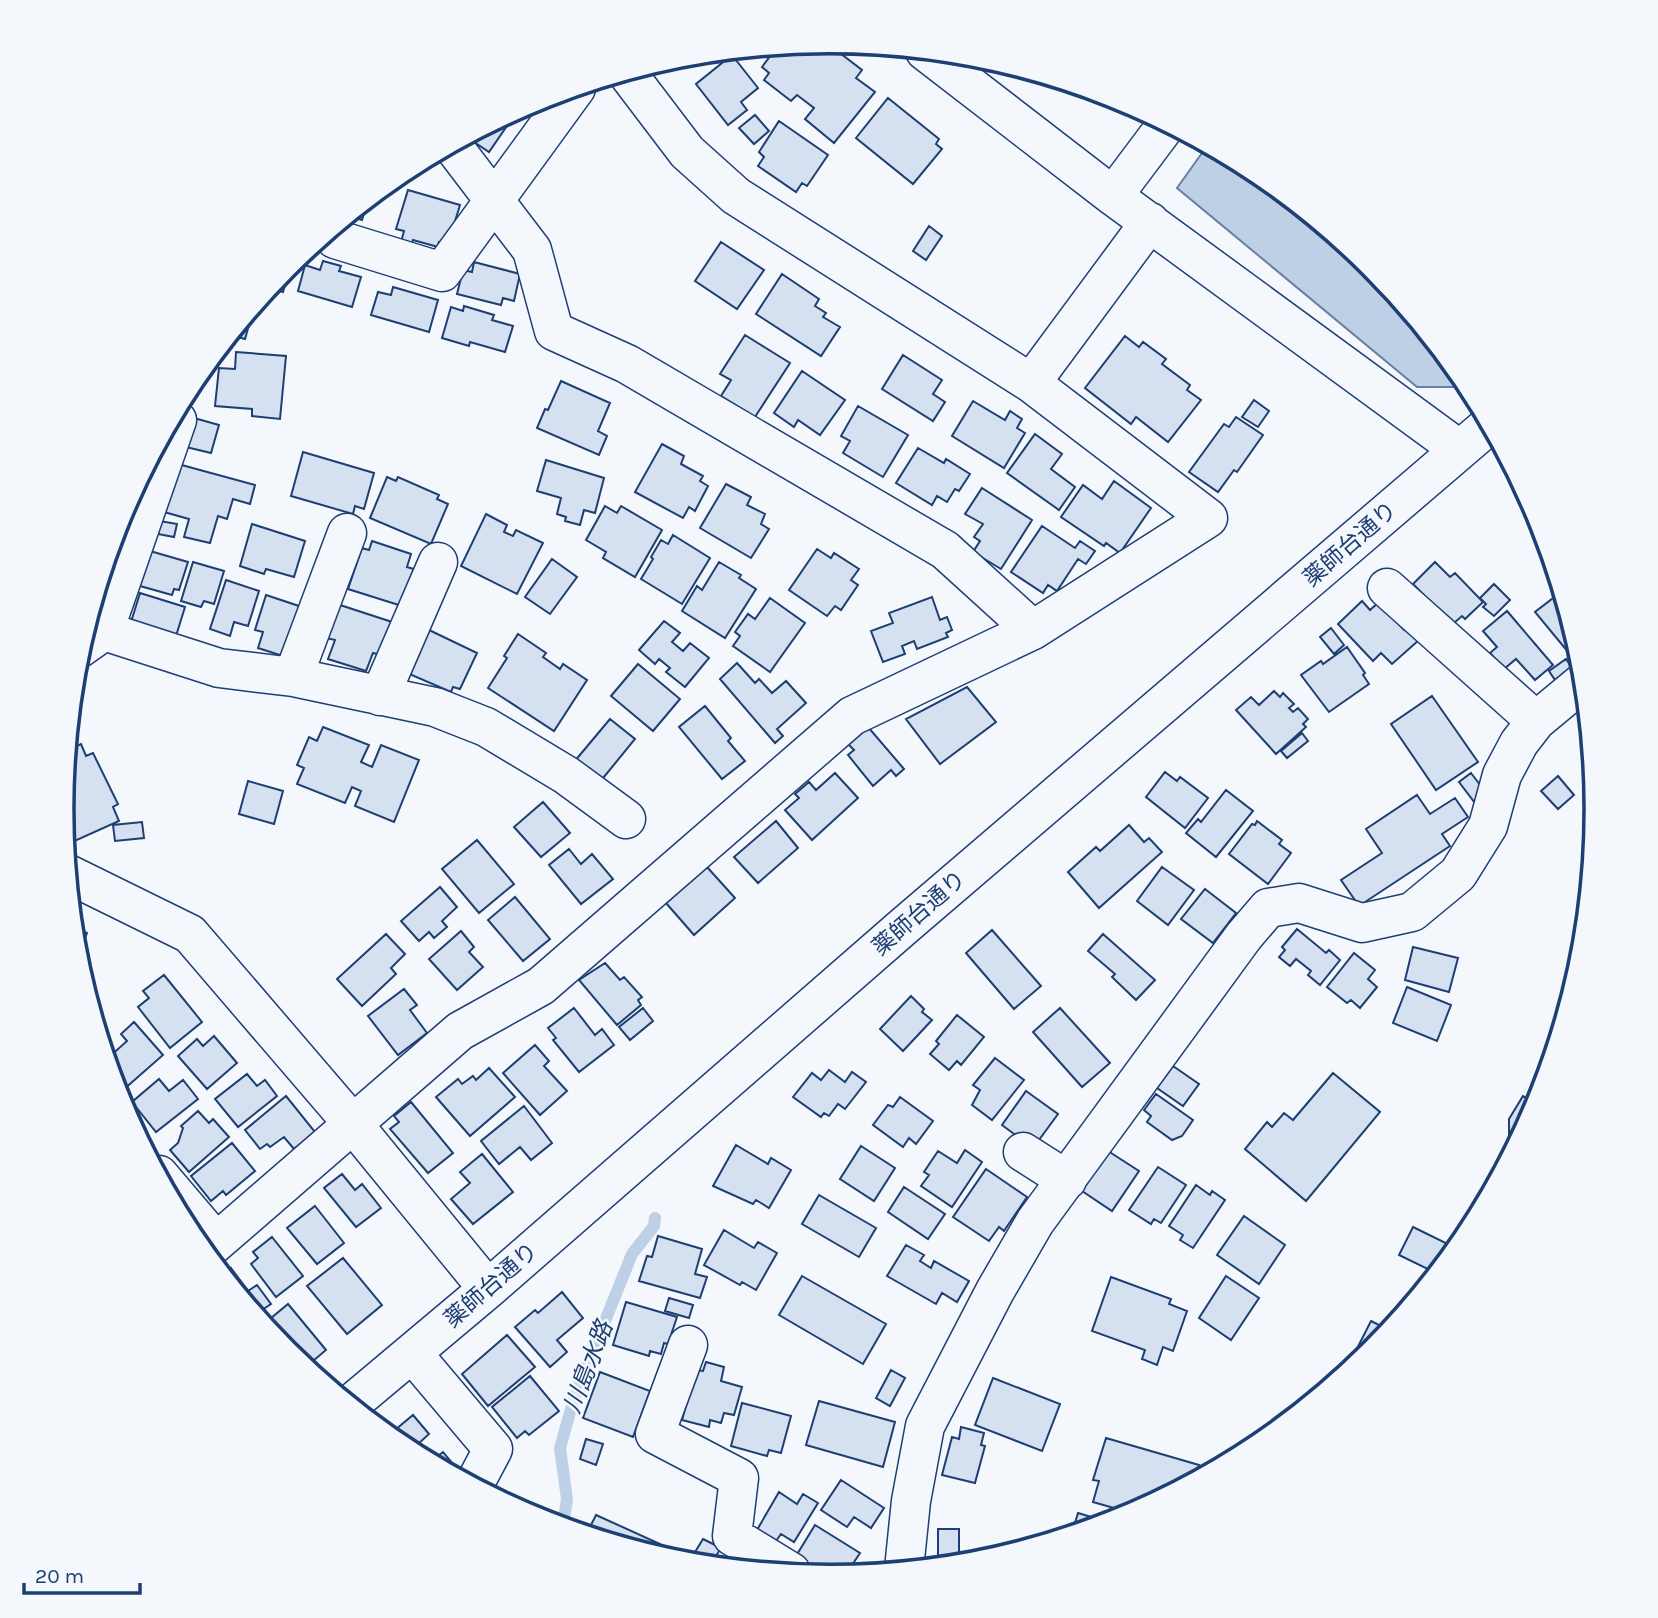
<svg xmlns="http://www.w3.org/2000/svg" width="1658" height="1618" font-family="Karla,'Noto Sans JP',sans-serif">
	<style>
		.water { fill: #bed0e5; stroke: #687fa3; stroke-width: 2 }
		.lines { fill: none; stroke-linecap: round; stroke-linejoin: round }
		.stream { stroke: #bed0e5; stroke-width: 12 }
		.building { fill: #d5e0f0; stroke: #1d3f73; stroke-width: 2 }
		.minor-casing { stroke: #1d3f73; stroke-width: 41 }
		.minor { stroke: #f4f7fb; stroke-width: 38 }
		.labels { text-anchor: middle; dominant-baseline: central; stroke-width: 5; stroke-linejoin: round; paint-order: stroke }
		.street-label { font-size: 23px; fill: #1d3f73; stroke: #f4f7fb }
		.water-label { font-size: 24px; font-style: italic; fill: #1d3f73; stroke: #f4f7fb }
		.rim { fill: none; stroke: #1d3f73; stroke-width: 3.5 }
	</style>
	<rect width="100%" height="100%" fill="#f4f7fb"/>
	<path class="water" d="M1207 146 1255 171 1372 267 1465 381 1459 387H1417L1177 188Z"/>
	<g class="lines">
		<path class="stream" d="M563 1526 567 1499 560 1448 574 1398 632 1254 654 1226 655 1218"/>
	</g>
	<path class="building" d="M819 43 829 51 832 47 862 70 856 78 875 92 834 143 805 119 814 108 797 95 791 101 764 80 769 73 762 67 777 47Z
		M732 55 758 88 741 102 747 110 728 125 696 84Z
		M888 98 939 139 936 144 942 149 913 184 856 138Z
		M518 110 489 152 474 142 478 135 475 133Z
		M755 115 769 131 754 144 739 128Z
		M779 121 828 155 807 186 802 183 796 192 758 166 764 157 759 152Z
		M408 190 460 205 448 244 439 242 438 247 413 240 411 245 401 242 404 231 396 229Z
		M368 200 362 220 349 216Z
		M929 226 942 236 926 260 913 251Z
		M721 242 764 270 737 309 695 281Z
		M323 261 341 266 339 271 361 277 352 307 298 291 305 265 320 270Z
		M292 262 283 292 269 288 287 266Z
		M474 262 520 274 514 301 503 298 501 305 457 294 463 270 472 272Z
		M782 274 819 299 815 306 826 313 823 317 840 327 821 356 756 314Z
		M393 287 438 300 429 332 371 315 378 292 391 295Z
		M464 306 494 315 492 320 513 326 505 352 470 342 469 346 442 338 451 307 463 311Z
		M254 307 245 339 230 335Z
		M745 335 790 363 755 417 721 396 731 380 720 374Z
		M1125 336 1139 347 1143 342 1166 359 1162 364 1190 385 1187 390 1201 400 1168 442 1136 417 1131 424 1085 388Z
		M236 352 286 356 280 419 252 416V409L215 406 219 368 235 369Z
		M903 355 942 380 933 394 945 402 933 421 882 389Z
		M802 371 845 400 820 435 798 420 794 427 774 413Z
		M561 381 610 403 598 431 607 436 599 455 537 428 545 409 548 410Z
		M1254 400 1269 411 1258 427 1242 417Z
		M973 401 1005 420 1010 411 1022 419 1017 428 1025 433 1004 468 952 436Z
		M858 406 908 435 883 477 843 453 850 441 841 436Z
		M1236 417 1263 435 1237 472 1234 470 1218 492 1189 472 1224 424 1229 427Z
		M194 418 219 425 211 453 186 447Z
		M1035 434 1062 454 1051 469 1075 487 1059 510 1007 473Z
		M662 444 684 456 681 464 703 476 700 481 708 486 695 511 689 507 683 518 635 492Z
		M918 448 944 463 946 459 970 474 959 491 955 489 947 502 937 496 932 505 896 483Z
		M303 452 374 473 364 509 355 506 353 514 291 496Z
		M546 460 604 478 595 513 584 510 580 525 565 521 566 517 557 514 561 498 537 491Z
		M178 464 255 485 250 504 233 499 227 519 218 516 210 543 184 537 189 519 164 512Z
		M387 477 396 481 398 477 439 495 437 499 448 504 431 544 370 518Z
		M1114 481 1151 508 1120 553 1106 543 1104 546 1061 517 1083 485 1102 499Z
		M726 484 751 497 747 505 765 514 761 524 769 529 751 558 700 528Z
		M982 488 1032 520 1001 569 973 552 980 541 974 537 983 524 965 514Z
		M605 506 617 513 621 506 662 530 635 577 603 558 606 552 586 540Z
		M486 514 507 525 504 532 513 536 516 530 543 543 517 594 461 566Z
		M160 521 177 524 174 537 158 534Z
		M252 524 305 541 294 577 266 569 264 574 240 566Z
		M1042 526 1075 548 1080 541 1095 551 1086 564 1078 559 1057 591 1048 585 1043 593 1011 572Z
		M673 535 710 558 682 604 641 579 653 559 651 557 661 540 668 544Z
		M372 541 411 554 407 567 417 570 405 607 348 589 362 548 369 550Z
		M817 549 831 558 834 553 859 569 851 580 858 585 841 610 835 606 827 616 789 590Z
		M150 551 188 562 179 590 174 589 172 595 140 586Z
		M552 559 577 577 550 614 525 597Z
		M193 562 224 571 214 604 204 601 201 607 181 601Z
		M719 562 741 575 739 578 756 589 725 638 682 611 697 586 702 590Z
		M1435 562 1450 577 1455 573 1483 602 1465 619 1462 616 1454 623 1448 617 1447 619 1413 584Z
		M226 580 259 591 248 626 234 622 230 636 210 629Z
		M1494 584 1510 600 1494 616 1483 607 1486 604 1480 598Z
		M1561 592 1579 653 1573 658 1535 612Z
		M140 593 185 607 176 636 131 622Z
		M266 595 299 606 283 656 258 648 263 632 255 630Z
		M932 597 940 620 947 617 952 630 946 633 948 637 917 649 914 641 902 646 905 654 883 662 871 631 893 623 889 613Z
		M770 598 805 623 770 672 733 646 740 636 735 632 748 614 755 619Z
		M1362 601 1370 610 1379 602 1404 630 1407 628 1419 640 1392 664 1381 653 1373 661 1338 624Z
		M337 604 392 622 381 655 373 653 366 671 328 659 335 640 326 638Z
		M1507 611 1553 665 1535 680 1516 659 1504 669 1490 653 1497 647 1483 631Z
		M664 621 680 633 672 642 683 651 690 643 709 658 685 687 666 672 670 668 659 659 655 664 639 650Z
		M1331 628 1344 645 1334 654 1320 637Z
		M427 629 477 653 460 689 453 687 451 692 407 673Z
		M518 634 546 653 543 657 560 669 563 664 587 680 554 731 488 688 507 658 504 656Z
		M1347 647 1365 673 1363 675 1369 684 1329 712 1301 675 1321 661 1323 664Z
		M1566 659 1572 668 1555 680 1549 671Z
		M737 663 755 683 759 679 772 693 786 681 806 703 777 729 783 736 775 743 720 679Z
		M638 664 680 699 653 731 611 696Z
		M967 687 996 722 940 764 906 719Z
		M1274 691 1280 697 1283 693 1294 704 1289 708 1293 712 1298 708 1308 719 1303 724 1306 727 1276 754 1236 710 1251 697 1259 705Z
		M1432 696 1478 762 1436 790 1391 724Z
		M705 706 731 738 728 741 745 761 722 779 679 727Z
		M610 719 635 739 599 783 574 762Z
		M323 727 369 745 361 762 372 767 381 745 419 760 394 822 355 806 361 791 352 787 345 803 297 784 304 768 297 765 309 737 317 741Z
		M868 727 904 769 896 776 891 770 873 786 848 755 854 750 848 744Z
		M1302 733 1308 741 1287 758 1281 751Z
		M81 744 86 756 93 753 118 804 113 807 119 821 68 844 65 836 62 809 68 750Z
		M1165 772 1177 781 1180 777 1208 798 1185 828 1146 797Z
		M835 773 858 798 812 840 785 810 799 798 795 794 809 782 816 790Z
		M1471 773 1487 794 1475 803 1459 782Z
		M1558 776 1574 795 1558 809 1541 791Z
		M248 781 283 791 274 824 239 814Z
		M1226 790 1253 811 1216 857 1186 833 1198 819 1201 822Z
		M1417 795 1430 814 1455 798 1468 817 1442 834 1450 846 1359 906 1341 880 1382 853 1366 829Z
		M543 802 570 833 541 857 514 827Z
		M776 821 798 848 758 883 734 857Z
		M1257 821 1282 840 1279 844 1291 853 1268 884 1229 854 1252 824 1255 825Z
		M142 822 144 838 115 841 113 825Z
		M1129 825 1144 842 1149 838 1162 852 1099 908 1068 872 1096 847 1100 851Z
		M477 840 514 884 479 913 442 869Z
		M569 849 581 864 592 854 613 879 581 904 549 865Z
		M707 867 735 898 694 935 666 903Z
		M1162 867 1194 890 1168 925 1137 901Z
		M440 887 457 907 442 921 447 927 434 938 429 932 419 941 401 921Z
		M1205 889 1236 913 1213 943 1181 919Z
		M515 897 550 939 523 961 488 920Z
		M74 927 87 933 77 957Z
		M1297 929 1326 953 1329 950 1340 960 1320 985 1308 975 1311 971 1296 959 1290 966 1279 957 1285 950 1282 947Z
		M992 930 1041 986 1014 1009 966 953Z
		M461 931 474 947 469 952 483 967 457 990 429 959Z
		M386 934 405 954 391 968 396 974 362 1006 337 979Z
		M1103 934 1155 980 1136 1000 1112 977 1115 974 1088 951Z
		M1413 947 1458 958 1449 992 1405 980Z
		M1354 953 1375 970 1368 979 1377 987 1360 1008 1351 1000 1347 1003 1327 987Z
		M605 963 620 980 624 977 642 997 638 1000 641 1005 617 1025 579 980Z
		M164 975 202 1022 170 1048 138 1007 149 998 143 991Z
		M1407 987 1451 1005 1437 1041 1393 1023Z
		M404 989 417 1005 410 1010 427 1033 398 1055 368 1016Z
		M911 996 924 1009 922 1012 932 1020 903 1051 880 1029Z
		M574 1008 595 1035 602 1029 614 1045 579 1072 553 1040 556 1038 548 1028Z
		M643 1008 653 1021 630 1040 619 1027Z
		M1060 1008 1110 1063 1082 1087 1033 1032Z
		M957 1015 984 1037 961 1065 957 1061 949 1070 930 1054 939 1044 936 1041Z
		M134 1022 163 1055 123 1090 114 1080 107 1059 127 1041 121 1034Z
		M214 1036 237 1063 207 1089 178 1056 197 1039 203 1046Z
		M535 1045 549 1061 544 1066 567 1091 540 1115 503 1073Z
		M1554 1045 1555 1046 1542 1088 1533 1083Z
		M995 1058 1024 1080 992 1120 972 1105 980 1090 973 1085Z
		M1173 1066 1199 1084 1183 1106 1157 1088Z
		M489 1068 515 1097 470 1136 436 1097 458 1079 462 1084 473 1076 476 1080Z
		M829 1070 845 1082 852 1072 866 1082 845 1109 838 1104 829 1116 824 1113 821 1117 793 1097 812 1073 821 1080Z
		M1333 1073 1380 1112 1306 1201 1245 1149 1267 1122 1272 1127 1284 1113 1293 1120Z
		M247 1074 257 1086 265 1080 277 1096 238 1127 215 1099Z
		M159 1079 169 1091 183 1080 198 1099 156 1132 132 1102Z
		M1026 1091 1058 1114 1033 1148 1002 1125Z
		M1156 1094 1193 1120 1182 1136 1172 1140 1147 1122 1151 1116 1144 1110Z
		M286 1096 315 1132 294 1149 284 1137 270 1147 267 1144 260 1149 245 1130Z
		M1523 1096 1537 1105 1515 1145 1509 1142V1119Z
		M900 1097 933 1121 916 1144 909 1138 903 1147 873 1125 888 1105 893 1107Z
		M411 1102 453 1153 428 1173 390 1129 399 1122 394 1116Z
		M524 1106 552 1143 531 1160 520 1147 499 1164 481 1141Z
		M198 1111 209 1123 213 1119 229 1137 189 1172 170 1150 178 1143 183 1128 181 1126Z
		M232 1143 255 1171 226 1195 223 1191 211 1201 191 1176Z
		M736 1145 768 1164 771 1158 791 1170 769 1208 756 1200 753 1204 713 1186Z
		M861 1146 895 1168 874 1201 840 1179Z
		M965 1150 982 1162 952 1207 921 1186 929 1175 924 1172 938 1151 957 1163Z
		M1108 1151 1139 1171 1112 1211 1082 1191Z
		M482 1154 513 1192 473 1224 451 1199 470 1183 460 1172Z
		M1158 1167 1186 1185 1161 1223 1154 1219 1151 1224 1129 1210Z
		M986 1169 1027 1197 1004 1231 999 1227 989 1241 953 1217Z
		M342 1174 355 1190 362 1184 381 1208 356 1227 324 1188Z
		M1196 1185 1210 1195 1212 1191 1225 1200 1193 1248 1180 1240 1183 1235 1169 1226Z
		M904 1187 945 1214 928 1239 888 1212Z
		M819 1195 876 1228 859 1257 802 1224Z
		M315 1206 344 1243 317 1264 287 1228Z
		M1244 1216 1285 1245 1259 1284 1217 1255Z
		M1413 1227 1456 1248 1436 1273 1399 1255Z
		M724 1230 754 1248 758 1242 777 1253 756 1290 742 1282 740 1285 704 1265Z
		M658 1236 702 1249 695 1274 707 1277 700 1298 639 1281 647 1256 652 1257Z
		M272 1237 303 1276 276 1297 251 1264 258 1258 253 1252Z
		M906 1245 924 1255 920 1261 931 1268 934 1261 969 1281 957 1302 942 1293 936 1304 887 1276Z
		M343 1258 382 1305 347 1334 307 1286Z
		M231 1268 248 1291 257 1285 271 1304 256 1314 223 1274Z
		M802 1276 886 1324 863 1364 779 1315Z
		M1226 1276 1259 1298 1231 1340 1199 1318Z
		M1111 1277 1171 1299 1169 1304 1187 1311 1173 1351 1163 1347 1157 1365 1142 1359 1145 1350 1092 1331Z
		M562 1292 583 1318 557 1340 567 1352 550 1367 515 1327 535 1310 538 1313Z
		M669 1298 693 1305 689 1318 665 1311Z
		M626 1302 677 1317 668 1344 664 1343 661 1354 650 1351 649 1356 613 1345Z
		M288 1304 326 1350 306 1367 286 1351 264 1324Z
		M1371 1321 1389 1330 1371 1352 1344 1374Z
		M507 1335 535 1367 488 1406 462 1374Z
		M706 1362 724 1367 721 1381 742 1387 734 1415 724 1413 721 1423 710 1420 709 1427 682 1420 696 1370 703 1371Z
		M891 1370 905 1378 890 1406 876 1398Z
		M600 1372 650 1391 633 1437 583 1418Z
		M530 1376 559 1411 529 1435 525 1431 517 1438 492 1407Z
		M993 1378 1060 1404 1042 1451 975 1425Z
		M819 1401 895 1422 883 1467 806 1445Z
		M742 1403 791 1416 781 1453 769 1450 767 1456 731 1446Z
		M413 1415 429 1434 417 1445 431 1461 443 1452 459 1471 455 1474 403 1447 389 1435Z
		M961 1427 984 1433 981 1445 985 1446 975 1483 942 1475 952 1437 959 1439Z
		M1106 1438 1199 1465 1195 1479 1149 1504 1138 1501 1135 1511 1131 1513 1093 1502 1099 1481 1093 1480Z
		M586 1439 603 1444 596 1465 580 1459Z
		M841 1480 884 1508 871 1528 854 1517 847 1527 821 1510Z
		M779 1492 797 1504 803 1494 818 1503 794 1542 781 1534 776 1541 757 1530Z
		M1078 1513 1108 1522 1072 1533Z
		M596 1515 660 1544 656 1554 587 1533Z
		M815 1525 860 1553 846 1574 827 1576 796 1556Z
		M938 1529H959V1563L938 1565Z
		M703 1539 721 1548 711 1564 689 1562Z"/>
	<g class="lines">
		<defs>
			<path id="minor" d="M925 51 1113 196 1460 450
				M452 145 532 250 554 331 627 364 945 550 1033 630
				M1113 196 1167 124
				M335 239 442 272 576 88
				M1031 383 1150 222
				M1387 588 1536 721
				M104 631 219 668 293 677 435 707 486 727 566 775 626 819
				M80 648 104 631 177 420
				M293 677 347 533
				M380 696 438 562
				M68 874 190 934 353 1124 488 1289
				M1023 1152 1067 1180
				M159 1175 216 1242
				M205 1252 460 1031 541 986 852 716 1033 630 1208 518 1031 383 736 196 687 152 627 73
				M688 1345 655 1434 739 1478 732 1536 791 1572
				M412 1353 493 1449 474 1485
				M351 1404 488 1289 903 927 1489 425
				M904 1569 911 1501 925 1426 995 1291 1035 1222 1244 936 1268 908 1299 903 1362 923 1412 912 1458 874 1488 826 1502 775 1519 743 1536 721 1583 682"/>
		</defs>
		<use href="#minor" class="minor-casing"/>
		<use href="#minor" class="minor"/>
	</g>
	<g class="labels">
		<g class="street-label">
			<text transform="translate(1350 544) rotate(-41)">薬師台通り</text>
			<text transform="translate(919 913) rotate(-41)">薬師台通り</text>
			<text transform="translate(491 1285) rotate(-41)">薬師台通り</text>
		</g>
		<g class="water-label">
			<text transform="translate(588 1367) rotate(-69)">川島水路</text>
		</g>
	</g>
	<path d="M0 0H1658V1618H0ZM74 809a755 755 0 1 1 1510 0a755 755 0 1 1-1510 0Z" fill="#f4f7fb" fill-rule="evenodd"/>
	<path class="rim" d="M74 809a755 755 0 1 1 1510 0a755 755 0 1 1-1510 0Z"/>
	<path d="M24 1583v10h116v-10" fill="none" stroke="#1d3f73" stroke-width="3.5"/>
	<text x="35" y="1583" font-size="21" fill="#1d3f73" stroke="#f4f7fb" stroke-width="5" paint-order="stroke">20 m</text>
</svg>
